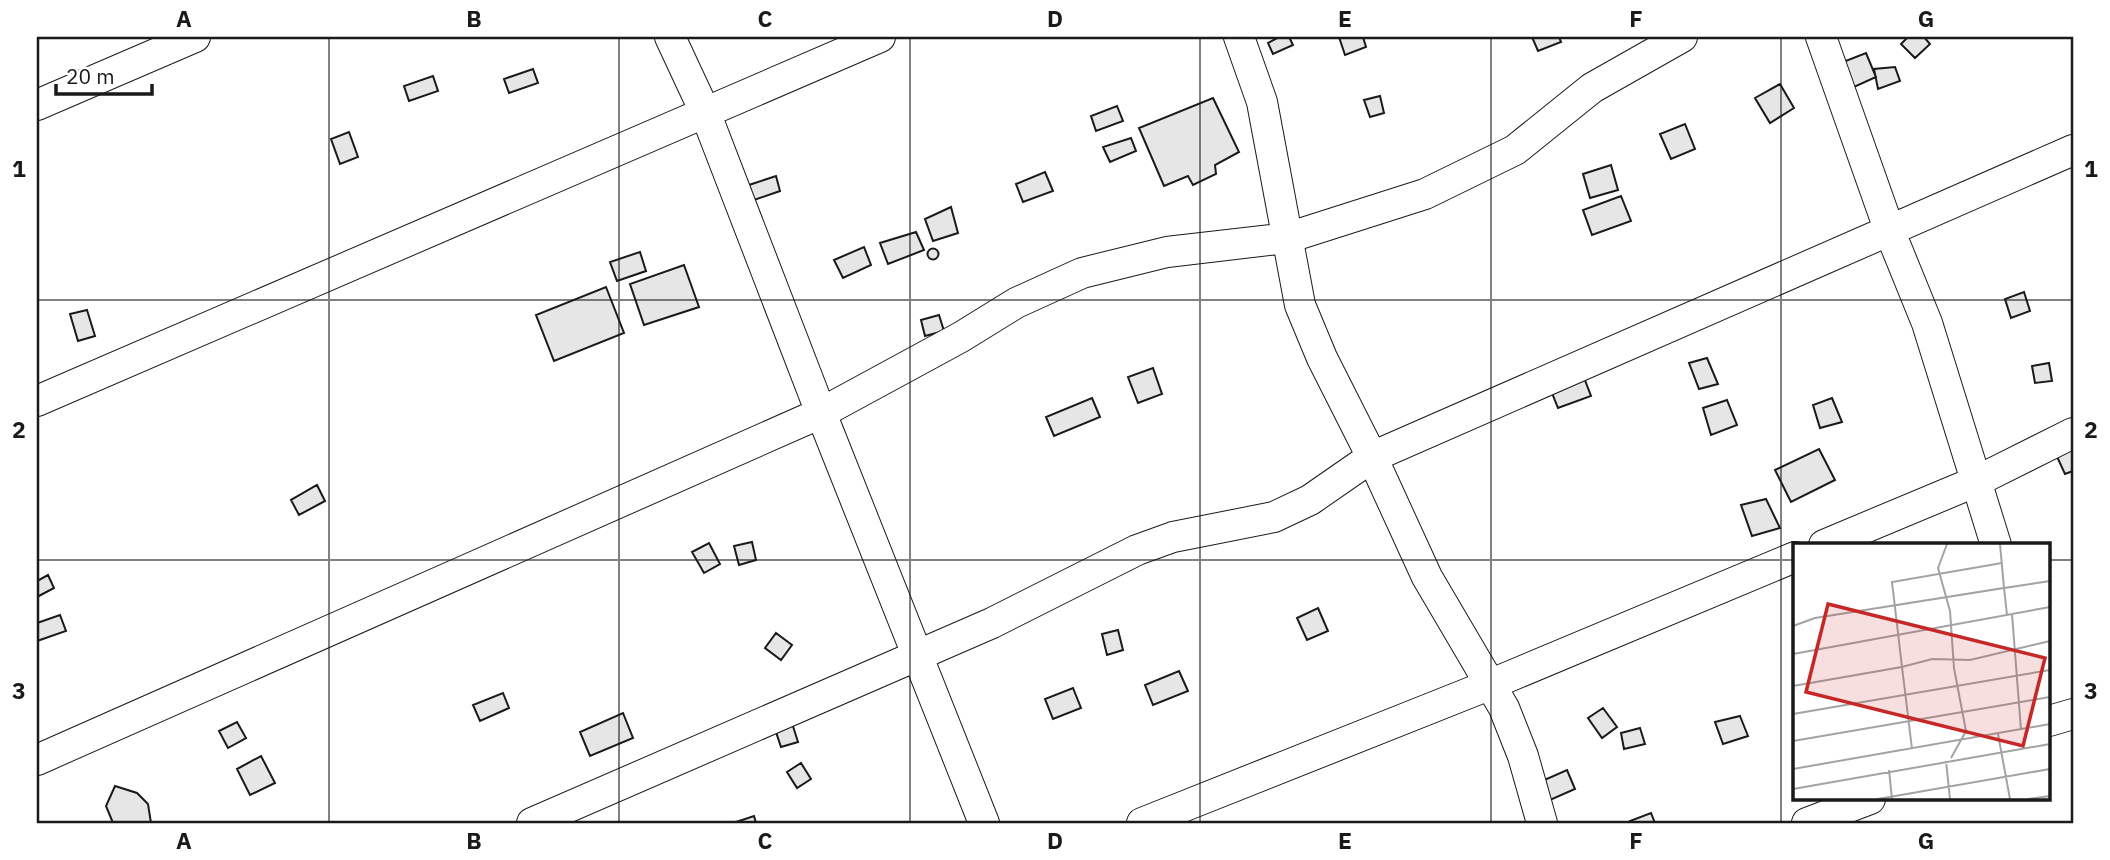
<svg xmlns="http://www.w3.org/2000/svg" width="2110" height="860" font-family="'IBM Plex Sans',sans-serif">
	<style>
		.building { fill: #e6e6e6; stroke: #1a1a1a; stroke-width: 2 }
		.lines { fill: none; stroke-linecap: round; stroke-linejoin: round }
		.minor-casing { stroke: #1a1a1a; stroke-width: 32 }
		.minor { stroke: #fff; stroke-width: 30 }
		.grid { fill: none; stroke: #1a1a1a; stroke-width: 2; stroke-opacity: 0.55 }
		.inset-road { fill: none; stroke: #a3a3a3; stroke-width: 2 }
		.view { fill: #c62828; fill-opacity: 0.15; stroke: #c62828; stroke-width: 3.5 }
		.inset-edge { fill: none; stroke: #1a1a1a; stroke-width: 3.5 }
		.neatline { fill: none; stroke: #1a1a1a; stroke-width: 2.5 }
		.grid-label { font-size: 23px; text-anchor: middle; font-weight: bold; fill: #1a1a1a }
	</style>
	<rect width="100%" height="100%" fill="#fff"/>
	<path class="building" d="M1279 37H1289L1293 45 1273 54 1268 43Z
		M1339 37H1363L1366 47 1345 55Z
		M1532 37H1559L1561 42 1538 51Z
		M1908 37H1924L1930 44 1915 58 1901 44Z
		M1866 53 1876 77 1854 87 1843 62Z
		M1895 67 1900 81 1878 89 1874 69Z
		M533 69 538 83 509 93 504 79Z
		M433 76 438 91 409 101 404 86Z
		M1780 84 1794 108 1770 123 1755 98Z
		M1380 96 1384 113 1370 117 1364 100Z
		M1213 98 1239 152 1215 165 1216 174 1193 185 1188 176 1164 186 1139 128Z
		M1117 106 1123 121 1096 131 1091 116Z
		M1685 124 1695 149 1671 159 1660 134Z
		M349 132 358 157 340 164 331 139Z
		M1131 138 1136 151 1110 162 1103 147Z
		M1611 165 1618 190 1590 198 1583 174Z
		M1045 172 1053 191 1023 202 1016 184Z
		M776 176 780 191 754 200 749 185Z
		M1621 196 1631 221 1592 235 1583 210Z
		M951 207 958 233 933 241 925 219Z
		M916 232 924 250 888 264 880 243Z
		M864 247 871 265 843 278 834 260Z
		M927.5 254a5.5 5.5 0 1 1 11 0a5.5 5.5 0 1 1-11 0Z
		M640 252 646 271 617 281 610 262Z
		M684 265 699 307 644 325 630 284Z
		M606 287 624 333 554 361 536 315Z
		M2024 292 2030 311 2011 318 2005 299Z
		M87 310 95 336 78 341 70 314Z
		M939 315 944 331 925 336 921 320Z
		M1707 358 1718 384 1699 389 1689 363Z
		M2049 363 2052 381 2035 383 2032 366Z
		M1153 368 1162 394 1138 403 1128 377Z
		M1583 375 1591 396 1558 408 1550 388Z
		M1092 398 1100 417 1054 436 1046 417Z
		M1832 398 1842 422 1820 428 1813 405Z
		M1727 400 1737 425 1711 435 1703 408Z
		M2073 439V471L2065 474 2053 448Z
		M1819 449 1835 480 1791 502 1775 470Z
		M317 485 325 501 299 515 291 500Z
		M1766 499 1780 528 1752 536 1741 505Z
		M752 542 756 560 739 565 734 546Z
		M709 543 720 564 704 573 692 552Z
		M48 575 54 588 37 597V581Z
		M1318 608 1328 631 1307 640 1297 618Z
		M60 615 66 631 37 641V623Z
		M1118 630 1123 650 1107 655 1102 634Z
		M776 633 792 645 781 660 765 648Z
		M1179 671 1188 691 1153 705 1145 685Z
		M1073 688 1081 708 1053 719 1045 699Z
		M503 693 509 708 480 721 473 705Z
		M1603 708 1617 727 1602 738 1588 718Z
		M623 713 633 738 590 756 580 732Z
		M1740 716 1748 736 1723 744 1715 722Z
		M237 722 246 738 228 748 219 731Z
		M792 723 798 742 781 747 775 729Z
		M1640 728 1645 744 1624 749 1621 733Z
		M261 756 275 783 250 795 237 769Z
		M801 763 811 779 797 788 787 772Z
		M1567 770 1575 789 1550 800 1542 781Z
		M115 786 137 793 148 804 151 823H113L106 806Z
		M1651 813 1655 823H1631L1630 821Z
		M754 816 756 823H733Z"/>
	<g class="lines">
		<defs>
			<path id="minor" d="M670 37 705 112 821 413 961 337 1016 303 1082 273 1167 252 1287 238 1425 194 1515 150 1592 88 1682 37
				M1239 37 1262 102 1300 305 1322 358 1372 457 1427 577 1504 708 1523 756 1542 823
				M1821 37 1890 232 1927 323 1996 545
				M37 105 195 37
				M37 401 880 37
				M1824 545 1977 481 2073 433
				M2049 721 2073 714
				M37 760 821 413 984 823
				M532 823 992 623 1137 550 1173 537 1274 517 1310 500 1372 457 2073 150
				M1142 823 1489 685 1795 557
				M1807 823 1870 799"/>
		</defs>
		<use href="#minor" class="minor-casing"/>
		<use href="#minor" class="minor"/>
	</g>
	<path class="grid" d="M329 37V823M619 37V823M910 37V823M1200 37V823M1491 37V823M1781 37V823M37 300H2073M37 560H1795M2049 560H2073"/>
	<g transform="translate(1793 543)">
		<rect width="257" height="257" fill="#fff"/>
		<path class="inset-road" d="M154 1 145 25 157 68 161 125 173 188 158 215M207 1 211 45 257 38M209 20 99 39 109 124 139 116 177 117 257 98M219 71 228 187M0 83 22 75 211 45 214 72M0 111 257 64M0 143 109 124 119 206M0 171 257 127M205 191 217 256M0 198 257 154M153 218 157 256M0 226 257 181M96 227 99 256M0 246 257 201M85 256 257 226M235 256 257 253"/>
		<path class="view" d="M35 61 252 115 230 203 13 149Z"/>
		<rect width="257" height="257" class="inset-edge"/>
	</g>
	<rect width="2110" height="860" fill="none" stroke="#ffffff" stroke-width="77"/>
	<path d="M56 84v10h96v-10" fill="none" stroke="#1a1a1a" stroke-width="3.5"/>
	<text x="66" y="84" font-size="21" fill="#1a1a1a" stroke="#ffffff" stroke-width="5" paint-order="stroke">20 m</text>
	<rect x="38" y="38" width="2034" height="784" class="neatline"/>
	<g class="grid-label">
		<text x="184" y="27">A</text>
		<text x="474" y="27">B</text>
		<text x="765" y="27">C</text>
		<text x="1055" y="27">D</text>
		<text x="1345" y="27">E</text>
		<text x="1636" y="27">F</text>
		<text x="1926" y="27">G</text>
		<text x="19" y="177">1</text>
		<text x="2091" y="177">1</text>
		<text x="19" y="438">2</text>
		<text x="2091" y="438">2</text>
		<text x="19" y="699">3</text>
		<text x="2091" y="699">3</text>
		<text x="184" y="849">A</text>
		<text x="474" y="849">B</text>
		<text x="765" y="849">C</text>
		<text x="1055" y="849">D</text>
		<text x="1345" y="849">E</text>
		<text x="1636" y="849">F</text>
		<text x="1926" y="849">G</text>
	</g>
</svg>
